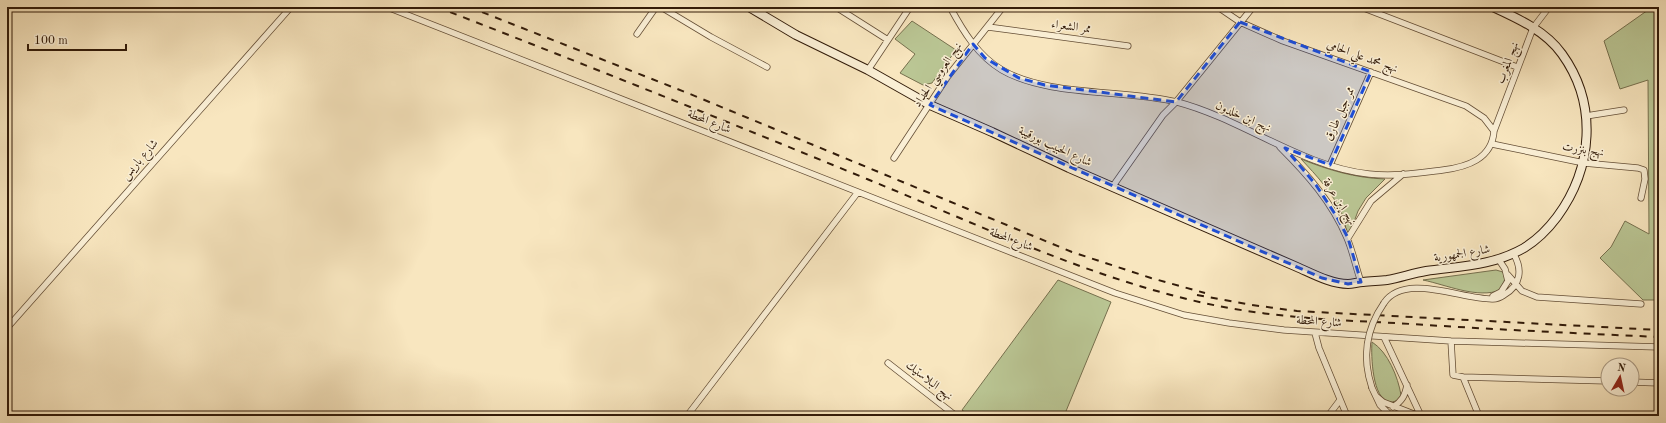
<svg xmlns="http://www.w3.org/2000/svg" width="1666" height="423" font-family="'Old Standard TT',Amiri,serif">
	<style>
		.green { fill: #bac694; stroke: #76704e }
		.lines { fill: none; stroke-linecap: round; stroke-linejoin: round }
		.street-casing { stroke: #644e36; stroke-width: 7 }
		.secondary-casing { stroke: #321b09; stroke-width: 10 }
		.street { stroke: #faefd5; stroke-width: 5.5 }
		.secondary { stroke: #faefd5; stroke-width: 8 }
		.rail { stroke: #321b09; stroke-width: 2; stroke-dasharray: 7 7; stroke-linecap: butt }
		.street-bridge-casing { stroke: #644e36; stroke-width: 7; stroke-linecap: butt }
		.street-bridge { stroke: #faefd5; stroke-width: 5.5 }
		.marked { fill: #1d4ed8; fill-opacity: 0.2; stroke: #1d4ed8; stroke-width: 3; stroke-dasharray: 8 5; stroke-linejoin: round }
		.labels { text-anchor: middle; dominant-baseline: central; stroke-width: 3; stroke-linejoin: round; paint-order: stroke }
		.street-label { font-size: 12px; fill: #321b09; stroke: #faefd5 }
	</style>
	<rect width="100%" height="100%" fill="#f8e6bf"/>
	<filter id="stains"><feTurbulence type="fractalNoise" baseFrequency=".005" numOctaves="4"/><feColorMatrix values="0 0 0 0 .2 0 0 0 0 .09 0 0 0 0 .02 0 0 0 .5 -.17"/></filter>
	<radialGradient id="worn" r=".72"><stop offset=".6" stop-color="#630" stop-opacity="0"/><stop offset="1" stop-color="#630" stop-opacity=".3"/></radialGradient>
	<path class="green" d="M1648 7H1659V300H1643L1600 258 1611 247 1625 221 1649 234 1648 80 1620 89 1604 41 1648 10Z
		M912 21 956 50 932 83 923 85 900 73 915 54 895 39Z
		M1301 159C1328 170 1355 178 1385 179L1366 198 1358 211 1348 238C1346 230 1345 222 1342 214 1333 193 1316 175 1301 159Z
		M1496 270 1503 272C1506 279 1504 284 1501 290 1477 299 1447 285 1423 280Z
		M1058 280 1111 302 1064 416H970L962 410Z
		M1372 342C1388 352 1398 377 1401 395L1399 400C1396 401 1393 402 1390 402 1372 400 1371 355 1372 342Z"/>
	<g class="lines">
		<defs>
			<path id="street" d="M387 7 1115 293 1184 315 1229 323 1284 330 1451 341 1659 347
				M661 7 711 37 767 67
				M836 7 888 40
				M950 7C963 31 978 56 1002 70 1048 97 1125 89 1177 102 1242 119 1302 167 1369 174 1394 177 1419 173 1443 170 1467 167 1492 159 1494 131L1533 28 1549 7
				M1218 7 1240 22 1283 41 1466 106 1484 118 1494 131
				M1361 7 1517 67
				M988 27 1128 46
				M637 34 656 7
				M868 70 910 7
				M1586 116 1624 110
				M1492 144 1584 163 1638 168 1644 170 1645 179 1641 198
				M1280 147C1307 174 1332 202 1347 238 1353 252 1356 268 1361 282
				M894 158 948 76 1003 7
				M1330 165 1371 72
				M1113 186 1163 115 1176 102 1253 7
				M1348 238 1371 201 1403 174
				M1508 275 1522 291 1537 297 1641 304
				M1493 296 1501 292 1508 281 1505 269 1499 260
				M1384 303C1405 272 1463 300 1493 299 1497 299 1501 297 1504 295 1521 285 1523 269 1513 253
				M7 328 291 7
				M1315 333 1319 348 1347 416
				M1384 337 1421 416
				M1451 341 1453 375 1463 377 1479 416
				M888 363 956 416
				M1463 377 1608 381
				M1632 382 1659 383
				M1372 388 1380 405 1391 416
				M1376 396 1383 402 1419 416
				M1393 407C1402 401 1405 396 1407 385
				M687 416 858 192
				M1328 416 1340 400"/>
			<path id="secondary" d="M749 7 796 35 868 70 930 105 992 132 1069 168 1297 267C1313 274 1331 284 1348 284 1353 284 1358 282 1363 282 1371 281 1379 281 1387 280 1400 278 1413 273 1426 271 1461 266 1492 266 1524 248 1537 240 1548 229 1557 217 1593 168 1598 104 1562 54 1546 31 1517 18 1493 7"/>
		</defs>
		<use href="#street" class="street-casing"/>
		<use href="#secondary" class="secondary-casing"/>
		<use href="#street" class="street"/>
		<use href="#secondary" class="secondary"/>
		<path class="rail" d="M437 7C581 63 724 120 867 179 977 224 1087 277 1204 303 1267 317 1331 320 1396 323 1484 329 1571 333 1659 337
			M469 7 690 94 1072 252 1151 278 1205 293
			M1197 295 1252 305 1297 311 1659 330"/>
		<defs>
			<path id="street-bridge" d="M1372 388C1362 358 1366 329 1384 303"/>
		</defs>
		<use href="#street-bridge" class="street-bridge-casing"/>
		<use href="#street-bridge" class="street-bridge"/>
	</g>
	<path class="marked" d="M1240 22 1371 72 1330 165 1285 148 1316 185 1337 217 1348 238 1361 282 1348 284 1322 278 930 105 973 44 985 58 1019 78 1045 85 1176 102Z"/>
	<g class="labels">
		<g class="street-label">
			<text transform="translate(1071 27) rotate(7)">ممر الشعراء</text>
			<text transform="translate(1362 57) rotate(20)">نهج محمد علي الحامي</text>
			<text transform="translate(1508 63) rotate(-69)">نهج المغرب</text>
			<text transform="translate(938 75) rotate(-55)">نهج العروسي الحداد</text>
			<text transform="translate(1340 114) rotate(-66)">ممر جبل طارق</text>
			<text transform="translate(1243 117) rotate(24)">نهج ابن خلدون</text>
			<text transform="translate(709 122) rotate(22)">شارع المحطة</text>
			<text transform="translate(1055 147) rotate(25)">شارع الحبيب بورقيبة</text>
			<text transform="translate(1583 150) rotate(9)">نهج بنزرت</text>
			<text transform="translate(140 160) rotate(-49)">شارع باريس</text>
			<text transform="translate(1339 202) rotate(58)">نهج إبن عرفة</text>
			<text transform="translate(1011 240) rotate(21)">شارع المحطة</text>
			<text transform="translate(1462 254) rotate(-9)">شارع الجمهورية</text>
			<text transform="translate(1319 322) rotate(4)">شارع المحطة</text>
			<text transform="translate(929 381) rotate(38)">نهج البلاستيك</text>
		</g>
	</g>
	<rect width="1666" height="423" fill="none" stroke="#f8e6bf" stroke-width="24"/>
	<rect x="8" y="8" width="1650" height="407" fill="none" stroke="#321b09" stroke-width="2"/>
	<rect x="12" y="12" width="1642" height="399" fill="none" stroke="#321b09"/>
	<g transform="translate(1620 377) rotate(9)"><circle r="19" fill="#faefd5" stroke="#aa9a83"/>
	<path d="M0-3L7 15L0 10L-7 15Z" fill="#8f2418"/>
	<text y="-6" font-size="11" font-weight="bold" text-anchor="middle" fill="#321b09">N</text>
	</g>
	<path d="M28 44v6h98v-6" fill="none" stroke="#321b09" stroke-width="2"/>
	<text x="34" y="44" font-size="12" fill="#321b09" stroke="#faefd5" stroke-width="3" paint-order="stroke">100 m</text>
	<rect width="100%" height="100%" filter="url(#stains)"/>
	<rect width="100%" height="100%" fill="url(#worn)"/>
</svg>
